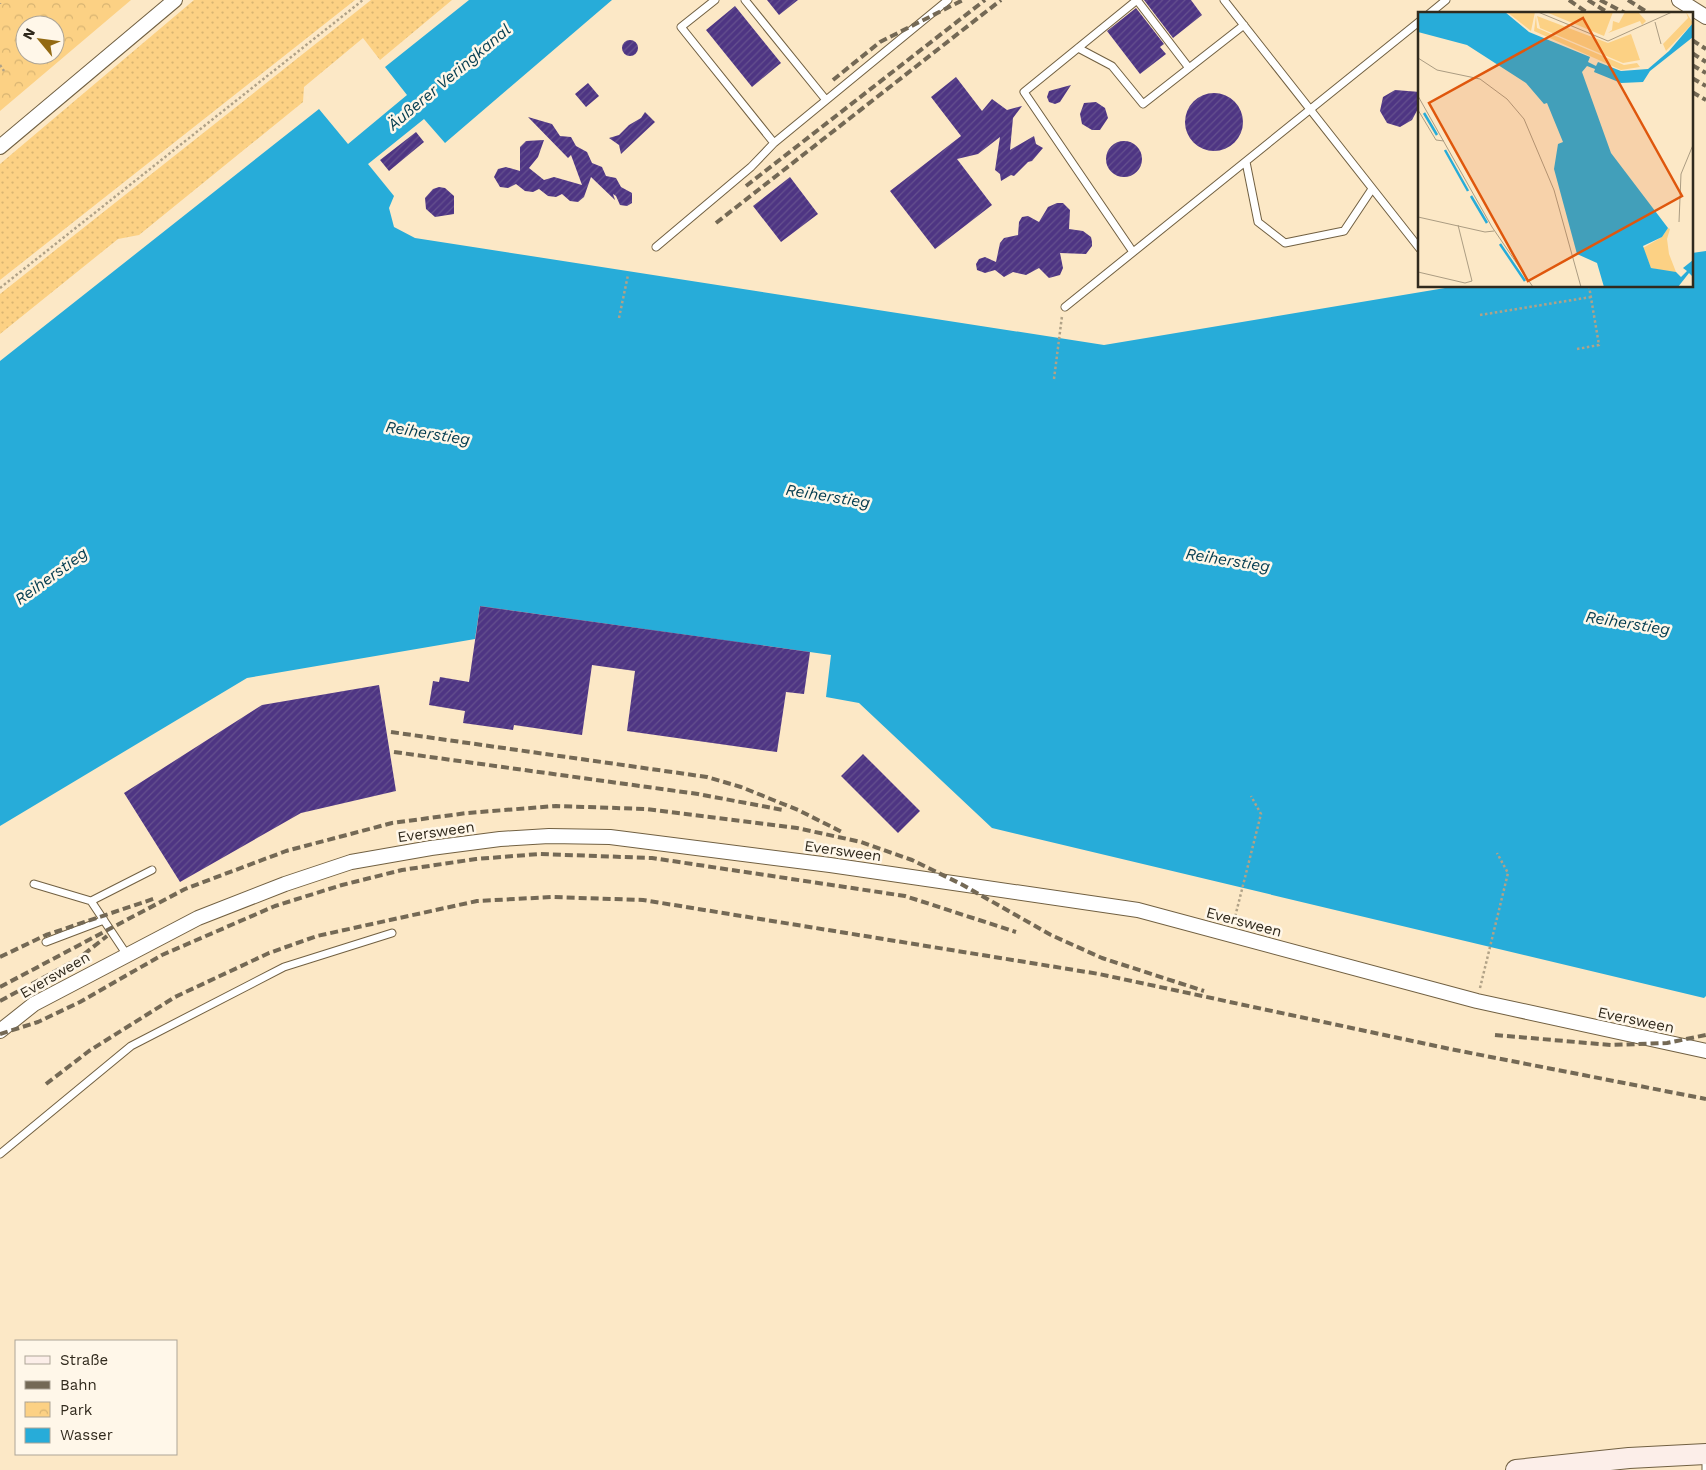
<svg xmlns="http://www.w3.org/2000/svg" width="1706" height="1470" font-family="'Work Sans',sans-serif">
	<style>
		.grass { fill: url(#grass-dots) }
		.park { fill: url(#park-crowns); fill-rule: evenodd }
		.water { fill: #27acd9 }
		.building { fill: url(#building-hatch) }
		.lines { fill: none; stroke-linecap: round; stroke-linejoin: round }
		.lane-casing { stroke: #716042; stroke-width: 9 }
		.street-casing { stroke: #716042; stroke-width: 16 }
		.secondary-casing { stroke: #716042; stroke-width: 22 }
		.path { stroke: #b1a287; stroke-width: 2.5; stroke-dasharray: 2.5 2.5; stroke-linecap: butt }
		.lane { stroke: #fff; stroke-width: 7 }
		.street { stroke: #fff; stroke-width: 14 }
		.secondary { stroke: #fceee9; stroke-width: 20 }
		.rail { stroke: #746955; stroke-width: 4; stroke-dasharray: 8 4; stroke-linecap: butt }
		.labels { text-anchor: middle; dominant-baseline: central; stroke-width: 5; stroke-linejoin: round; paint-order: stroke }
		.street-label { font-size: 15px; fill: #312a1d; stroke: #fff7e9 }
		.water-label { font-size: 16px; font-style: italic; fill: #063e51; stroke: #fff7e9 }
		.inset-river { fill: none; stroke: #27acd9; stroke-width: 2.5 }
		.inset-road { fill: none; stroke: #ab9c82; stroke-width: 1 }
		.view { fill: #df570d; fill-opacity: 0.15; stroke: #df570d; stroke-width: 2.5 }
		.inset-edge { fill: none; stroke: #312a1d; stroke-width: 2.5 }
	</style>
	<defs>
		<pattern id="grass-dots" width="8" height="8" patternUnits="userSpaceOnUse" patternTransform="scale(1.25)"><rect width="8" height="8" fill="#fcd184"/><path d="M2 2h.1M6 6h.1" fill="none" stroke="#d8b472" stroke-width="1.8" stroke-linecap="round"/></pattern>
		<pattern id="park-crowns" width="20" height="18" patternUnits="userSpaceOnUse" patternTransform="scale(1.25)"><rect width="20" height="18" fill="#fcd184"/><path d="M2 6a3 3 0 1 1 6 0M12 15a3 3 0 1 1 6 0" fill="none" stroke="#d8b472"/></pattern>
		<pattern id="building-hatch" width="6" height="6" patternUnits="userSpaceOnUse" patternTransform="scale(1.25)"><rect width="6" height="6" fill="#4e3583"/><path d="M-1 1l2-2M0 6l6-6M5 7l2-2" fill="none" stroke="#65518e"/></pattern>
	</defs>
	<rect width="100%" height="100%" fill="#fce8c6"/>
	<path class="grass" d="M194 0H355L0 280V164Z
		M371 0H452L380 60 363 38 304 87 303 102 139 235 118 239 0 334V294Z"/>
	<path class="park" d="M0 0H131L0 111ZM25 25H55V55H25Z"/>
	<path class="water" d="M469 0H612L445 143 424 119 368 164 394 196 389 208 394 227 415 238 1104 345 1457 286H1692V253L1706 251V996L1704 998 992 828 859 703 826 697 831 655 480 606 475 639 247 678 0 826V361L319 109 348 144 407 95 385 67Z"/>
	<path class="building" d="M767 0H798L779 15Z
		M1144 0H1191L1202 15 1173 38Z
		M735 6 781 63 752 87 706 30Z
		M1136 8 1164 44 1160 47 1166 54 1140 74 1107 31Z
		M622 48a8 8 0 1 1 16 0a8 8 0 1 1-16 0Z
		M956 77 982 111 992 99 1007 110 1022 106 1013 118 1010 150 1034 136 1036 144 1043 148 1032 161 1028 162 1014 176 1011 175 1001 181 1000 174 995 170 1000 137 978 154 957 159 992 205 935 249 890 191 961 136 931 97Z
		M588 83 599 96 586 107 575 94Z
		M1071 85 1060 102 1055 104 1049 102 1047 97 1049 91Z
		M1395 90 1420 92V105L1412 120 1400 127 1387 123 1380 111 1383 97Z
		M1185 122a29 29 0 1 1 58 0a29 29 0 1 1-58 0Z
		M1096 102 1105 108 1108 118 1100 130H1092L1082 124 1080 114 1084 103Z
		M645 112 655 122 621 154 619 145 609 138 619 135 629 125 641 118Z
		M528 117 552 124 560 136 571 137 576 146 587 152 592 163 602 167 606 176 616 178 621 187 632 193V203L627 206 620 205 616 196 613 194 615 200 591 177 584 197 578 202 570 201 562 194 556 197 548 196 539 189 533 192 525 191 516 184 508 188 500 187 494 177 498 169 506 167 520 171V147L526 141 544 140 538 157 529 168 544 180 554 177 582 185 571 155 568 158Z
		M416 132 424 142 389 171 380 160Z
		M1106 159a18 18 0 1 1 36 0a18 18 0 1 1-36 0Z
		M790 177 818 214 781 242 753 206Z
		M439 187 445 188 454 196V214L435 217 426 209 425 198 433 189Z
		M1057 203H1063L1070 210 1069 229 1083 231 1091 237 1092 242V246L1086 254 1060 253 1063 268 1060 275 1049 278 1039 268 1026 275 1013 272 1004 277 995 270 985 273 977 270 976 264 979 259 985 257 996 262 1000 243 1004 238 1018 235 1019 222 1022 217 1028 216 1039 222 1048 207Z
		M480 606 810 652 804 694 786 692 777 752 627 731 635 671 592 665 582 735 514 725 513 730 463 723 465 711 429 705 433 681 439 682 440 677 469 682Z
		M379 685 396 791 301 813 180 882 124 793 262 705Z
		M863 754 920 811 898 833 841 776Z"/>
	<g class="lines">
		<defs>
			<path id="lane" d="M715 0 681 27 774 143
				M745 0 826 100
				M1137 0 1189 68
				M1224 0 1420 249
				M1429 14 1446 0
				M1078 48 1112 66 1143 104 1244 25
				M1246 162 1258 222 1285 243 1344 231 1372 189
				M656 247 751 167 774 143 948 0
				M1133 252 1024 92 1137 0
				M1065 307 1420 21
				M34 884 91 901 127 955
				M91 901 152 870
				M46 942 104 920
				M0 1154 131 1046 284 967 392 933
				M1706 1455V1470"/>
			<path id="street" d="M1679 0 1706 17
				M0 147 175 0
				M0 1031 34 1004 198 918 285 884 351 862 431 848 500 839 549 836 610 837 830 865 1138 910 1477 1001 1706 1051"/>
			<path id="secondary" d="M1516 1470 1629 1458 1706 1454"/>
		</defs>
		<use href="#lane" class="lane-casing"/>
		<use href="#street" class="street-casing"/>
		<use href="#secondary" class="secondary-casing"/>
		<path class="path" d="M0 3V4
			M0 65 4 71
			M0 288 363 0
			M1480 315 1591 297
			M619 318 628 275
			M1577 349 1599 345 1589 286
			M1054 379 1062 316
			M1234 921 1261 814 1251 796
			M1480 988 1508 873 1497 853"/>
		<use href="#lane" class="lane"/>
		<use href="#street" class="street"/>
		<use href="#secondary" class="secondary"/>
		<path class="rail" d="M1569 0 1589 14
			M1588 0 1610 14
			M1600 0 1627 14
			M1628 0 1650 14
			M1692 40 1706 49
			M1692 53 1706 62
			M1692 65 1706 73
			M1692 78 1706 86
			M833 80 880 42 963 0
			M1692 92 1706 100
			M746 186 985 0
			M716 223 1001 0
			M391 732 707 777 741 787 798 810 842 832
			M394 752 698 794 783 810
			M0 957 46 935 156 898
			M0 987 185 889 286 851 392 823 467 813 556 806 646 809 797 828 861 842 912 860 961 884 1051 935 1102 958 1204 991
			M0 1001 78 959 107 936
			M0 1034 38 1022 80 1002 162 955 275 906 342 885 402 870 476 859 540 854 652 858 905 896 1016 932
			M1495 1035 1611 1045 1667 1043 1706 1035
			M46 1084 89 1051 175 997 269 953 317 936 477 901 552 897 643 900 1099 974 1450 1049 1706 1099"/>
	</g>
	<g class="labels">
		<g class="street-label">
			<text transform="translate(436 832) rotate(-8)">Eversween</text>
			<text transform="translate(843 851) rotate(8)">Eversween</text>
			<text transform="translate(1244 922) rotate(15)">Eversween</text>
			<text transform="translate(55 975) rotate(-30)">Eversween</text>
			<text transform="translate(1636 1020) rotate(12)">Eversween</text>
		</g>
		<g class="water-label">
			<text transform="translate(449 77) rotate(-40)">Äußerer Veringkanal</text>
			<text transform="translate(428 433) rotate(9)">Reiherstieg</text>
			<text transform="translate(828 496) rotate(9)">Reiherstieg</text>
			<text transform="translate(1228 560) rotate(9)">Reiherstieg</text>
			<text transform="translate(51 576) rotate(-36)">Reiherstieg</text>
			<text transform="translate(1628 623) rotate(9)">Reiherstieg</text>
		</g>
	</g>
	<g transform="translate(1418 12)">
		<rect width="275" height="275" fill="#fce8c6"/>
		<path d="M118 4 119 16 206 53 219 51 222 55 203 58 116 19ZM119 4 190 31 213 22 222 48 205 51 122 16Z" fill="#fcd184"/>
		<path d="M207 0H220L228 9 224 13 222 9 190 21 194 18 195 9 201 11ZM250 216 252 217 249 227 251 242 258 260 255 261 233 256 225 236 244 225Z" fill="#fcd184"/>
		<path d="M89 0H117L113 19ZM128 0H195L186 24ZM268 0 275 11 248 39 245 32 270 6Z" fill="#fcd184"/>
		<path d="M0 0H87L111 20 172 45 170 50 178 54 180 50 203 59 230 57 251 39 275 11V25L232 59 225 70 203 71 176 60 177 57 169 54 164 60 193 141 250 216 244 225 225 234 233 256 258 260 263 265 269 259 265 256 275 248V265L271 261 260 275H186L179 251 159 242 136 157 140 132 145 130 129 91 126 92 108 71 49 33 0 20Z" fill="#27acd9"/>
		<path class="inset-river" d="M6 101 19 123M27 138 50 179M53 184 69 211M82 232 107 269"/>
		<path class="inset-road" d="M120 0 190 29 254 0M237 10 243 32M0 46 19 58 62 67 89 87 106 107 136 178 163 275M0 84 74 215 115 275M0 98 18 128 26 129M0 205 67 220 76 219M261 210 263 162 275 133M0 260 47 271 54 269 40 213"/>
		<path class="view" d="M165 6 264 184 110 269 11 91Z"/>
		<rect width="275" height="275" class="inset-edge"/>
	</g>
	<rect x="15" y="1340" width="162" height="115" fill="#fff7e9" stroke="#ada597"/>
	<rect x="25" y="1356" width="25" height="8" fill="#fceee9" stroke="#ada597"/>
	<text x="60" y="1365" font-size="15" fill="#312a1d">Straße</text>
	<rect x="25" y="1381" width="25" height="8" fill="#746955" stroke="#ada597"/>
	<text x="60" y="1390" font-size="15" fill="#312a1d">Bahn</text>
	<rect x="25" y="1402" width="25" height="15" fill="url(#park-crowns)" stroke="#ada597"/>
	<text x="60" y="1415" font-size="15" fill="#312a1d">Park</text>
	<rect x="25" y="1428" width="25" height="15" fill="#27acd9" stroke="#ada597"/>
	<text x="60" y="1440" font-size="15" fill="#312a1d">Wasser</text>
	<g transform="translate(40 40) rotate(299)"><circle r="24" fill="#fff7e9" stroke="#ada597"/>
	<path d="M0-4L9 19L0 12L-9 19Z" fill="#936a13"/>
	<text y="-8" font-size="14" font-weight="bold" text-anchor="middle" fill="#312a1d">N</text>
	</g>
</svg>
